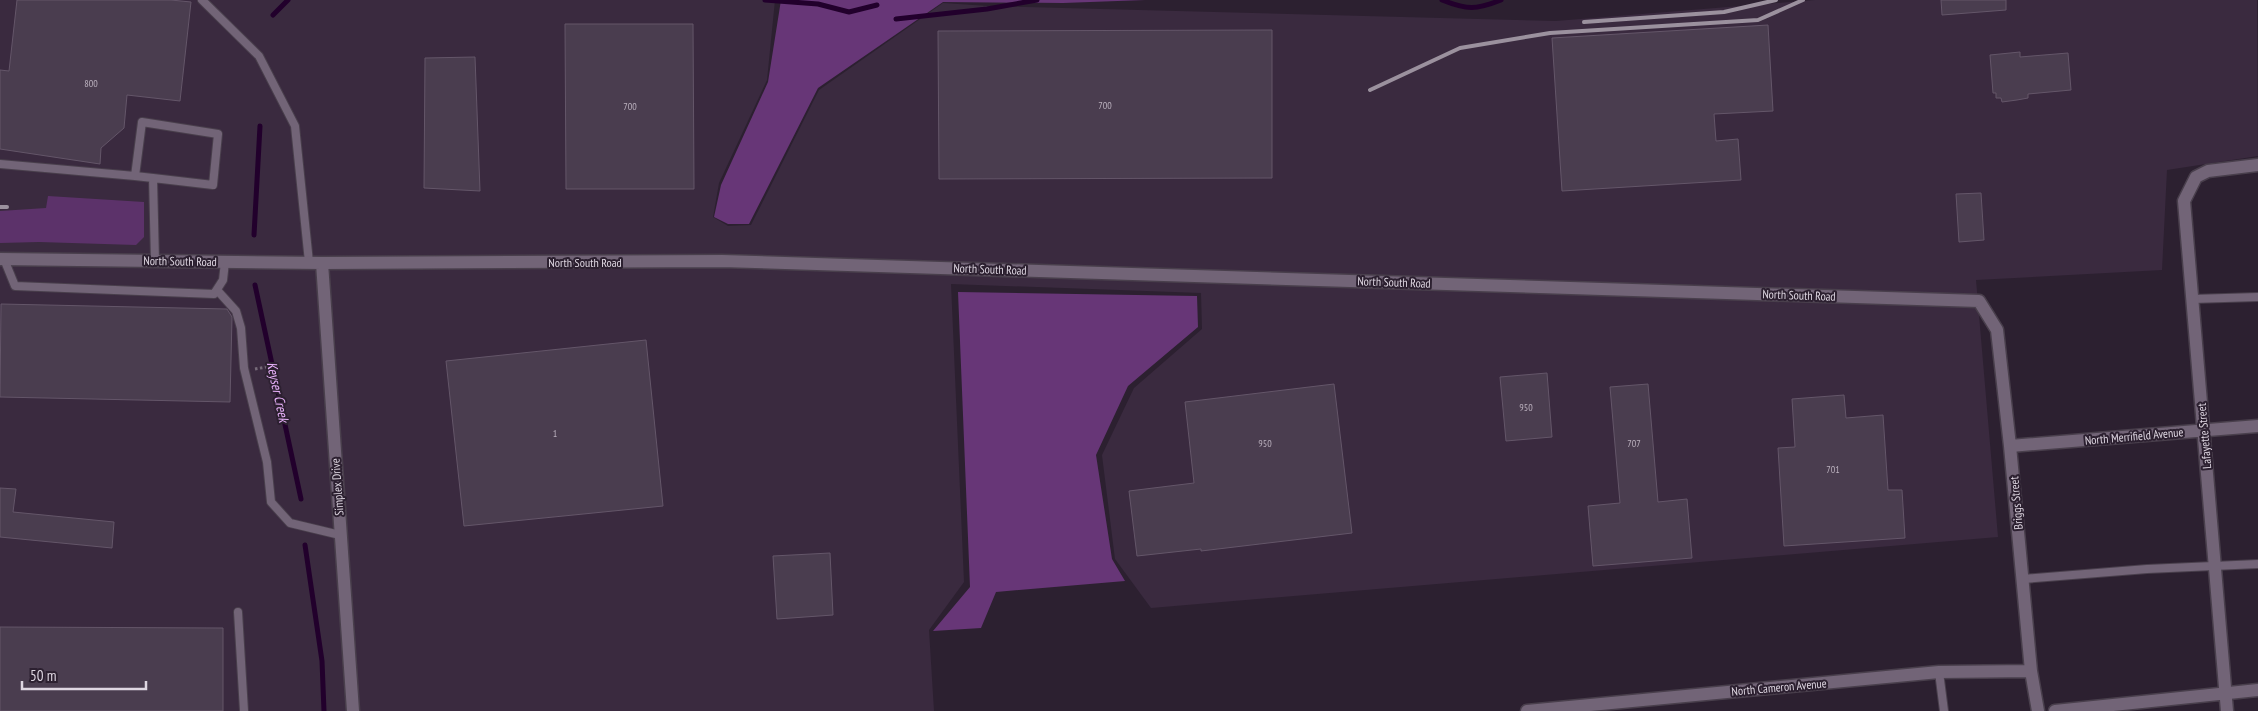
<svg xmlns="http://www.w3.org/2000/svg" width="2258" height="711" font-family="'PT Sans Narrow',sans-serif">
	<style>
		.built { fill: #3a2a3f }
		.green { fill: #5c326a }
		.forest { fill: #673677 }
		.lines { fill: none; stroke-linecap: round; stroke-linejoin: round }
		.stream { stroke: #22002c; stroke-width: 5 }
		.building { fill: #4a3d4f; stroke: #645669 }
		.service-casing { stroke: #493f4c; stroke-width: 10 }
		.minor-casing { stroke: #493f4c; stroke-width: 15 }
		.path { stroke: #766b79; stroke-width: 3; stroke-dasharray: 2.5 2.5; stroke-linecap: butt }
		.service { stroke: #726477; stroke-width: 8 }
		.minor { stroke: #726477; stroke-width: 12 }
		.rail { stroke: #9b919e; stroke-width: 4 }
		.labels { text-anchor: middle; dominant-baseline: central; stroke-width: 4; stroke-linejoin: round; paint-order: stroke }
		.number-label { font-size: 10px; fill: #bab0bd }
		.street-label { font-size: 12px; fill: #dfd7e2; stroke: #2c2030 }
		.water-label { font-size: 14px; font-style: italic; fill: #e6aff8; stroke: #2c2030 }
	</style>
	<rect width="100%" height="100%" fill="#2c2030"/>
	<path class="built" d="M0 0H775L767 80 719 183 713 217 728 226 751 225 819 90 943 3 988 6 1556 21 1815 0H2257L2258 156 2167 170 2162 270 1976 280 1998 537 1151 608 1115 559 1102 455 1134 388 1202 329 1201 293 951 284 964 582 929 630 934 711H0Z"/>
	<path class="green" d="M48 196 144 202V237L136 245 39 242 0 243V211L46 208Z"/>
	<path class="forest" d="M781 0H1145L1063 3 943 2 818 88 749 224H728L714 217 721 185 768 82Z
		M958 292 1197 296 1198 327 1128 386 1096 455 1112 559 1125 581 996 592 981 628 933 631 970 587Z"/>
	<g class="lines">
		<path class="stream" d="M765 0 818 4 849 12 877 5
			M1442 0C1467 10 1476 10 1501 0
			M273 15 288 0
			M896 19 987 9 1037 0
			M254 235 260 126
			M255 285 301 499
			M305 545 322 661 324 711"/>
	</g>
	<path class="building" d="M17 0H171L191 2 180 101 127 95 124 128 101 148 100 164 0 149V70L9 71Z
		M1941 0H2006V10L1942 15Z
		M565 24H693L694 189H566Z
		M1768 25 1773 111 1714 114 1716 141 1738 139 1741 180 1562 191 1552 38Z
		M1272 30V178L939 179 938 31Z
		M2020 52V57L2068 53 2071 90 2028 94V98L2017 100 2002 102 2001 98H1996V93H1993L1990 55Z
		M475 57 480 191 424 188 425 58Z
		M1981 193 1984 240 1959 242 1956 194Z
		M1 304 227 309 232 317 230 402 0 397Z
		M646 340 663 506 464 526 446 361Z
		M1547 373 1552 437 1506 441 1500 377Z
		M1334 384 1352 533 1201 551V549L1137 556 1129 491 1194 483 1185 402Z
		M1648 384 1658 502 1687 499 1692 558 1593 566 1588 506 1620 503 1610 387Z
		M1844 395 1846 418 1883 415 1888 490H1902L1905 538 1784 546 1778 448 1795 447 1792 399Z
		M0 488 16 489 13 512 114 522 112 548 0 537Z
		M830 553 833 615 777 619 773 556Z
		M0 627 223 628V711H0Z"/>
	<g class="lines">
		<defs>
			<path id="service" d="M202 0 259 56 295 126 309 262
				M0 164 135 176
				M153 178 135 176 142 122 218 134 213 185 153 178 155 261
				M4 259 15 286 214 294 223 280 225 262
				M217 290 236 311 241 328 244 368 267 462 271 502 290 523 340 535
				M2192 299 2258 297
				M2023 579 2147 569 2258 564
				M238 612 244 711
				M1939 672 1944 711"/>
			<path id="minor" d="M0 259 322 263 722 261 1979 301 1997 330 2010 446 2031 671 2038 711
				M322 263 353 711
				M2010 446 2258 426
				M1527 711 1939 672 2031 671
				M2055 711 2258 690
				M2227 711 2184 201 2196 177 2208 171 2258 165"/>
		</defs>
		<use href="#service" class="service-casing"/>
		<use href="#minor" class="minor-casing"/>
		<path class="path" d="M255 369 277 365"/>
		<use href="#service" class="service"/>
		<use href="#minor" class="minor"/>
		<path class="rail" d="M1584 22 1724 12 1776 0
			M1370 90 1460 48 1550 33 1758 20 1803 0
			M0 207H7"/>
	</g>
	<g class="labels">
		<g class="number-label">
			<text x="91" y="83">800</text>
			<text x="1105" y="105">700</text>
			<text x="630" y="106">700</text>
			<text x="1526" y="407">950</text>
			<text x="555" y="433">1</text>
			<text x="1265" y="443">950</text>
			<text x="1634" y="443">707</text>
			<text x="1833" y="469">701</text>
		</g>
		<g class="street-label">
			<text transform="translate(180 261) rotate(1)">North South Road</text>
			<text x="585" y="262">North South Road</text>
			<text transform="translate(990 269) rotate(2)">North South Road</text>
			<text transform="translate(1394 282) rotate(2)">North South Road</text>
			<text transform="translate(1799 295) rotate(2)">North South Road</text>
			<text transform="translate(2134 436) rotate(-5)">North Merrifield Avenue</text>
			<text transform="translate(2204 436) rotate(-95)">Lafayette Street</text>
			<text transform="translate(337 487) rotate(-94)">Simplex Drive</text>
			<text transform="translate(2016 503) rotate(-95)">Briggs Street</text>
			<text transform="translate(1779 687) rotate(-5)">North Cameron Avenue</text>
		</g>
		<g class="water-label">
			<text transform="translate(278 392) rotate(78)">Keyser Creek</text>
		</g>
	</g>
	<path d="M22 681v8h124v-8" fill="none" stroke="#dfd7e2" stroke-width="2.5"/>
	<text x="30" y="681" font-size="15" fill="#dfd7e2" stroke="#2c2030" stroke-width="4" paint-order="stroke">50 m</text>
</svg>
